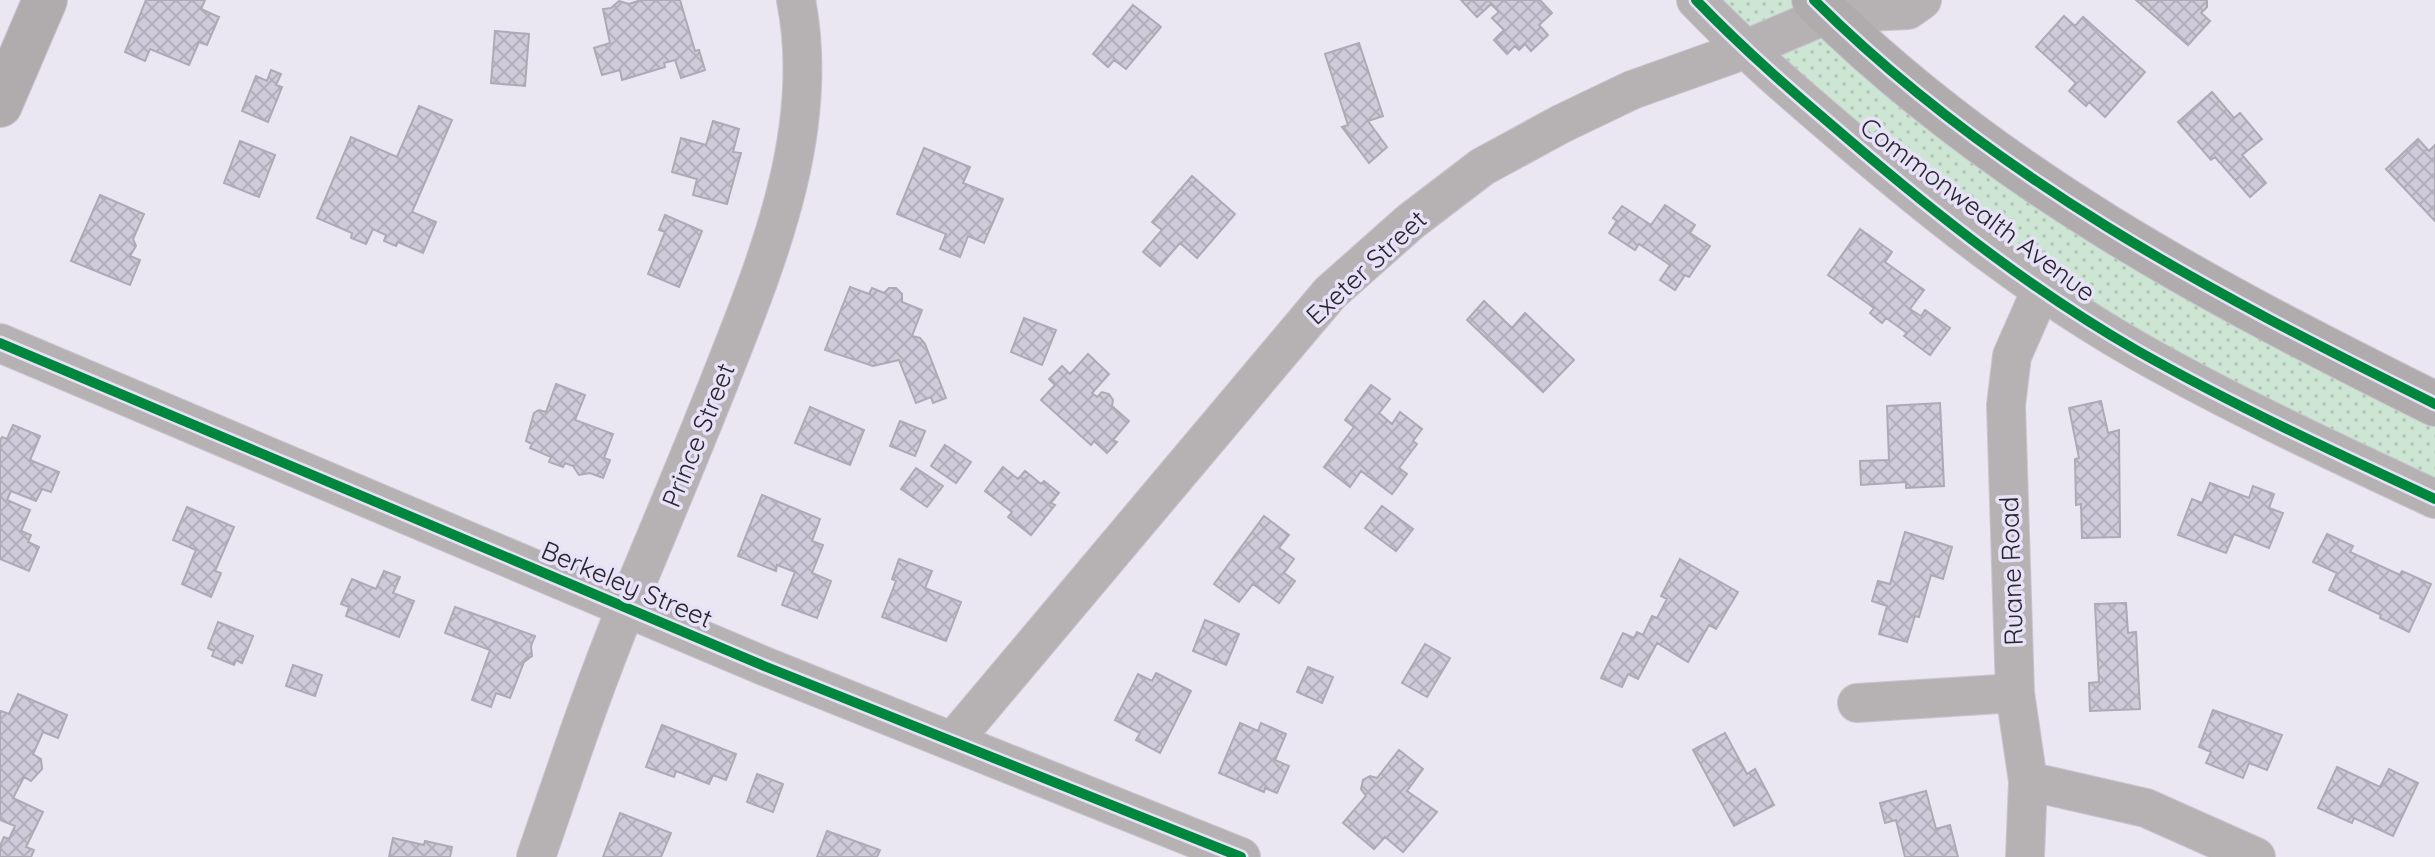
<svg xmlns="http://www.w3.org/2000/svg" width="2435" height="857" font-family="Quicksand,sans-serif">
	<style>
		.park { fill: url(#park-dots) }
		.building { fill: url(#building-cross-hatch); stroke: #adaab4; stroke-width: 2 }
		.lines { fill: none; stroke-linecap: round; stroke-linejoin: round }
		.minor-casing { stroke: #c8c5cf; stroke-width: 40 }
		.major-casing { stroke: #c8c5cf; stroke-width: 46 }
		.minor { stroke: #b6b2b4; stroke-width: 38 }
		.major { stroke: #b0acae; stroke-width: 44 }
		.cycleway-casing { stroke: #e8e2f8; stroke-width: 15 }
		.cycleway { stroke: #00873e; stroke-width: 10 }
		.labels { text-anchor: middle; dominant-baseline: central; stroke-width: 7; stroke-linejoin: round; paint-order: stroke }
		.street-label { font-size: 26px; fill: #27252d; stroke: #e8e2f8 }
	</style>
	<defs>
		<pattern id="park-dots" width="8" height="8" patternUnits="userSpaceOnUse" patternTransform="scale(2)"><rect width="8" height="8" fill="#cde5d3"/><path d="M2 2h.1M6 6h.1" fill="none" stroke="#b0c4b5" stroke-width="1.8" stroke-linecap="round"/></pattern>
		<pattern id="building-cross-hatch" width="8" height="8" patternUnits="userSpaceOnUse" patternTransform="scale(2)"><rect width="8" height="8" fill="#d0cbdb"/><path d="M0 0l8 8M0 8l8-8" fill="none" stroke="#b3aebc"/></pattern>
	</defs>
	<rect width="100%" height="100%" fill="#eae7f3"/>
	<path class="park" d="M1696 0H1814L1904 82 2435 404V499L2134 349Z"/>
	<path class="building" d="M146 0H205L201 9 219 17 207 45 199 42 189 65 150 49 145 61 125 52Z
		M641 0H680L695 51 699 50 705 70 681 78 675 60 664 63 665 67 622 80 620 70 602 75 594 48 610 43 603 9 611 8 619 1 629 4Z
		M1461 0H1540L1552 13 1539 25 1548 35 1531 51 1525 44 1519 50 1515 46 1507 54 1494 40 1504 30 1492 18 1499 12 1491 4 1477 17Z
		M2136 0H2207V7L2201 13 2210 21 2188 45Z
		M1133 5 1161 27 1126 69 1114 60 1108 67 1093 54Z
		M2064 16 2075 26 2083 17 2145 72 2105 117 2089 102 2086 106 2069 91 2076 83 2036 47Z
		M495 31 529 34 525 86 491 83Z
		M1359 43 1383 116 1368 121 1387 147 1369 163 1342 127 1348 125 1325 54Z
		M271 70 281 74 276 85 282 87 268 122 242 111 256 76 267 81Z
		M2212 92 2234 118 2240 113 2262 139 2242 155 2266 183 2250 197 2215 157 2211 160 2178 122Z
		M419 106 452 120 412 212 436 222 423 253 398 242 396 246 384 241 386 235 373 229 366 244 351 238 352 233 317 218 351 137 397 157Z
		M713 121 739 129 733 152 741 153 727 204 693 195 697 179 672 172 681 138 706 145Z
		M2418 139 2429 151 2435 145V221L2386 169Z
		M240 141 275 155 259 197 224 183Z
		M924 148 970 167 963 183 1003 199 984 243 968 236 960 257 940 249 946 234 897 214Z
		M1192 176 1235 214 1197 258 1180 243 1160 266 1143 252 1162 230 1152 222Z
		M100 195 144 214 133 239 136 246 130 256 140 260 130 285 71 261Z
		M1665 205 1695 225 1690 233 1710 246 1689 277 1685 275 1675 290 1660 280 1670 265 1639 244 1635 250 1609 233 1617 221 1613 218 1622 206 1651 225Z
		M665 215 702 231 679 287 648 274 665 232 659 230Z
		M1860 229 1892 252 1885 262 1924 290 1910 309 1921 316 1925 310 1950 328 1930 355 1904 336 1907 333 1886 318 1882 323 1870 313 1874 308 1828 275Z
		M850 287 869 294 872 288 884 293 889 288H896L902 294V302L922 310 912 336 920 338 925 344 946 398 933 403 931 397 916 403 899 360 873 366 825 350Z
		M1484 301 1512 328 1525 313 1574 360 1543 392 1467 320Z
		M1024 318 1056 330 1042 365 1011 352Z
		M1088 354 1109 374 1092 393 1097 397 1102 392 1109 394 1113 400 1112 406 1129 421 1113 440 1117 442 1107 453 1094 441 1091 445 1041 400 1055 385 1049 379 1062 366 1070 374Z
		M556 384 585 395 575 420 613 434 604 458 610 460 603 478 590 473 579 475 573 466 565 463 563 467 549 462 551 457 530 448 532 444 526 441 534 413 539 410 546 412Z
		M1371 385 1390 399 1379 413 1392 424 1400 412 1422 429 1413 441 1417 444 1399 468 1407 474 1392 494 1361 471 1350 487 1324 467 1354 427 1345 420Z
		M2101 401 2108 433 2119 430 2120 537 2082 538 2081 504 2076 505 2075 459 2079 458 2069 408Z
		M1940 403 1944 486 1906 488V482L1861 485 1860 461 1889 460 1887 406Z
		M810 407 864 430 850 465 795 443Z
		M900 421 925 431 915 456 890 446Z
		M13 425 40 436 30 460 59 472 51 492 42 489 36 501 11 491 7 500 30 510 21 531 31 535 28 542 39 547 29 571 0 559V441L2 437 7 439Z
		M945 445 971 462 956 483 931 466Z
		M1003 467 1018 479 1025 471 1041 484 1044 481 1059 493 1051 503 1055 505 1031 535 1008 517 1012 512 985 491Z
		M916 468 943 486 927 507 901 489Z
		M2210 483 2249 498 2253 486 2274 494 2269 508 2283 513 2269 548 2234 534 2226 553 2178 535 2192 499 2202 503Z
		M762 495 820 519 812 541 823 545 812 573 831 581 817 618 782 605 795 572 777 565 776 571 738 556Z
		M1382 506 1413 529 1396 551 1365 528Z
		M187 507 234 527 215 571 221 573 211 597 182 584 196 550 173 540Z
		M1264 516 1289 535 1279 548 1294 559 1284 573 1295 581 1279 603 1253 584 1239 602 1214 584Z
		M1905 532 1952 547 1943 579 1931 575 1919 617 1915 616 1907 642 1879 634 1887 606 1872 601 1878 581 1890 584Z
		M2327 534 2353 546 2350 552 2400 575 2402 571 2431 584 2409 632 2380 618 2381 615 2329 590 2337 573 2313 562Z
		M899 559 932 571 925 588 961 602 946 641 882 617 896 581 892 579Z
		M1680 559 1738 592 1716 629 1709 625 1688 662 1657 643 1638 679 1628 674 1622 687 1601 678 1623 633 1634 638 1637 632 1643 635 1652 616 1657 618 1667 599 1661 596Z
		M384 571 400 577 393 593 414 601 399 637 346 616 349 607 341 604 352 579 376 589Z
		M2126 603 2128 633 2136 632 2140 709 2090 711 2089 683 2099 682 2095 604Z
		M455 607 535 636 531 646 532 656 524 662 510 698 496 693 491 707 472 700 490 650 445 633Z
		M1205 620 1239 634 1226 665 1193 651Z
		M218 622 253 636 242 663 236 660 234 665 212 656 214 651 208 648Z
		M1425 644 1450 658 1427 697 1402 683Z
		M293 665 322 675 315 696 286 686Z
		M1308 667 1333 677 1322 703 1297 692Z
		M1156 673 1191 691 1160 753 1136 740 1140 733 1115 720 1138 674 1152 681Z
		M18 694 67 715 58 738 43 732 33 754 41 759 42 769 31 781 24 777 13 798 43 812 26 847 34 850 31 857H0V846L4 837 9 839 15 826 0 820V714L1 711 9 714Z
		M2213 710 2282 735 2267 770 2249 763 2243 778 2206 763 2211 752 2199 747Z
		M1240 723 1258 731 1261 723 1286 734 1275 760 1289 766 1277 793 1265 788 1264 792 1219 773Z
		M662 725 736 754 726 780 713 775 709 784 676 771 674 777 646 767Z
		M1725 733 1747 774 1755 769 1774 805 1734 826 1693 750Z
		M1399 750 1423 769 1407 791 1437 812 1403 852 1385 837 1374 849 1343 823 1366 796 1361 789 1363 780 1370 776 1377 778Z
		M2337 767 2380 787 2389 769 2418 783 2393 836 2354 818 2352 823 2318 808Z
		M757 774 783 784 773 812 747 802Z
		M1926 791 1936 829 1950 825 1958 857H1905L1896 820 1885 823 1880 803Z
		M620 813 671 833 661 857H603Z
		M827 831 880 850 877 857H817Z
		M393 838 424 845 425 841 452 847 450 857H389Z"/>
	<g class="lines">
		<defs>
			<path id="minor" d="M1696 0C1744 50 1795 94 1848 139 1938 216 2033 291 2136 350 2233 405 2334 452 2435 499
				M0 343 764 666 1241 857
				M1857 703 2015 693
				M953 741 1330 293 1410 222 1482 167 1561 124 1632 90 1744 50 1828 14 1908 10 1922 0
				M2028 781 2146 808 2256 857
				M536 857C565 773 593 688 627 606 660 527 693 449 724 370 770 254 821 127 796 0
				M2025 857 2028 781 2015 693 2006 405 2012 356 2041 290"/>
			<path id="major" d="M1814 0C1994 179 2210 292 2435 404
				M0 105 45 0"/>
		</defs>
		<use href="#minor" class="minor-casing"/>
		<use href="#major" class="major-casing"/>
		<use href="#minor" class="minor"/>
		<use href="#major" class="major"/>
		<defs>
			<path id="cycleway" d="M1696 0C1744 50 1795 94 1848 139 1938 216 2033 291 2136 350 2233 405 2334 452 2435 499
				M1814 0C1994 179 2210 292 2435 404
				M0 343 764 666 1241 857"/>
		</defs>
		<use href="#cycleway" class="cycleway-casing"/>
		<use href="#cycleway" class="cycleway"/>
	</g>
	<g class="labels">
		<g class="street-label">
			<text transform="translate(1978 209) rotate(37)">Commonwealth Avenue</text>
			<text transform="translate(1366 267) rotate(-43)">Exeter Street</text>
			<text transform="translate(698 435) rotate(-68)">Prince Street</text>
			<text transform="translate(2011 571) rotate(-92)">Ruane Road</text>
			<text transform="translate(627 584) rotate(23)">Berkeley Street</text>
		</g>
	</g>
</svg>
